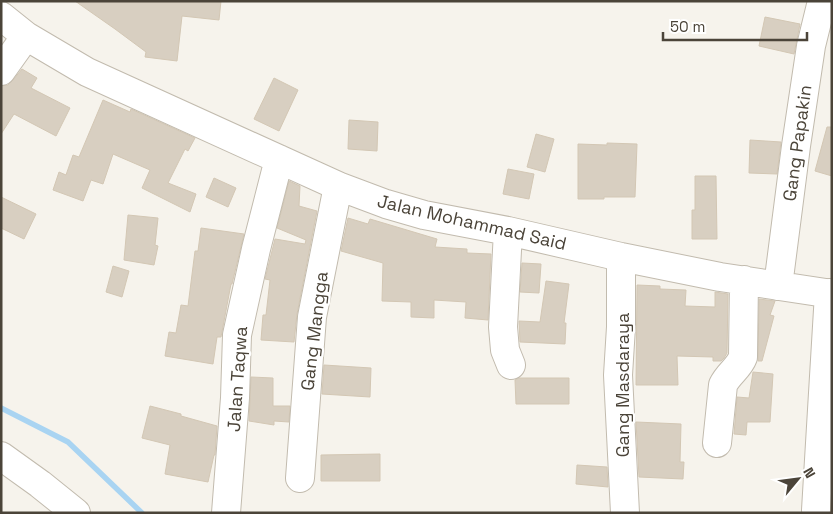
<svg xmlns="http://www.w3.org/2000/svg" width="833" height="514" font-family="'Space Grotesk',sans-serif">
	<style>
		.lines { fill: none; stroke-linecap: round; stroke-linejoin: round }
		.stream { stroke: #a9d4f2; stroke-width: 5.5 }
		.building { fill: #d8cfc1; stroke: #d3c7b4 }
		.minor-casing { stroke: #c2bbae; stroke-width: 30 }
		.minor { stroke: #fff; stroke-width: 28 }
		.labels { text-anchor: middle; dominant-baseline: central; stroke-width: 4.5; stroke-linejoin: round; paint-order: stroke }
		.street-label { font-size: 18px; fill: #4b4439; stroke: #fff }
	</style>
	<rect width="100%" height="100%" fill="#f6f3ec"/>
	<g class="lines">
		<path class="stream" d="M1 408 68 442 142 513"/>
	</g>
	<path class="building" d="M75 1H221L219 20 182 16 177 61 145 57 146 52 115 29Z
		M765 17 800 24 794 54 759 46Z
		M22 69 37 78 31 88 70 108 56 136 14 114 1 134V86L8 85 13 80Z
		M274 78 298 90 279 131 254 119Z
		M103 100 130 112 131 109 195 138 188 151 185 149 168 183 196 194 190 212 142 188 150 170 113 154 103 184 91 180 83 201 53 190 59 172 66 175 73 155 79 157Z
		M349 120 378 122 377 151 348 149Z
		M827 127H832V176L815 171Z
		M536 134 554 139 545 172 527 167Z
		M750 140 781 142 777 174 749 173Z
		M607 143 637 144 635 197H604V199H578V144L607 145Z
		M508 169 534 174 529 199 503 194Z
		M695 176H716L717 239H692V210H695Z
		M214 178 236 188 228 207 206 197Z
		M289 181 300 186 299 206 317 211 297 314 294 342 261 340 263 315H266L270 280 265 279 275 239 305 244 306 240 277 228Z
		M1 197 36 214 24 239 1 228Z
		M128 215 158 218 155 245 158 246 154 265 124 260Z
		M348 218 368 224 370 219 437 239 435 247 467 249V253L491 254 488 320 465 318 466 302 434 300V318L411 317V302L382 301 383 263 341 251Z
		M201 228 244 234 232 284H231L221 337H217L213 364 165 356 169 332 176 333 181 305 188 306 195 251H198Z
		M522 263 541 264 539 293 520 292Z
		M113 266 129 271 122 297 106 292Z
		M546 281 569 284 564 323H566L565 344 520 342 519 321 540 322Z
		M637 285 660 286V289L686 290 685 306 715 307V292L728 294 727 353 724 358 721 361H713V357L677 356 678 385H636Z
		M759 299 775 301 770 315 774 316 762 361H758Z
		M324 365 371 368 370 397 322 394Z
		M753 372 773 374 770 422H747L746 435 734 434 737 397 749 398Z
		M251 377 273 378V406H290L289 422 274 421V425L249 421Z
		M519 378H569V404H516L515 380Z
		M150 406 181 414V416L217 426 215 455H214L208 482 165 474 170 445 142 438Z
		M636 422 681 424 680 462H684L683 479 639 477Z
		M380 454V481H321V455Z
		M577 465 607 467 608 487 576 484Z"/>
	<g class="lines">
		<defs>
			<path id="minor" d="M1 16 26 36 87 72 338 186 386 204 424 215 508 231 621 257 720 277 832 294
				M1 71 26 36
				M508 231 503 327 505 350 511 365
				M621 257V327L618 375 625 513
				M778 286 796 146 811 46 822 1
				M717 443 723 385C728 374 739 368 743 357L744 280
				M1 456 40 484 76 513
				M300 478 312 317 338 186
				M816 510 829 293
				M226 513 235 398 237 335 256 249 279 159"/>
		</defs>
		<use href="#minor" class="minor-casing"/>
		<use href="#minor" class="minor"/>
	</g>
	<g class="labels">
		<g class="street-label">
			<text transform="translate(797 143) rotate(-82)">Gang Papakin</text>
			<text transform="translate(472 222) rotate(13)">Jalan Mohammad Said</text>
			<text transform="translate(314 331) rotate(-83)">Gang Mangga</text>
			<text transform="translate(237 379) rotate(-86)">Jalan Taqwa</text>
			<text transform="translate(622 385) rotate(-90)">Gang Masdaraya</text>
		</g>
	</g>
	<rect width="833" height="514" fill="none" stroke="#4b4439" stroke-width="5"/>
	<g transform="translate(798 479) rotate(61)" stroke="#ffffff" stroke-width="4" paint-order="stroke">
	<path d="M0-4L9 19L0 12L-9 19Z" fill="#4b4439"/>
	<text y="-8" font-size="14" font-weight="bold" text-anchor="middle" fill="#4b4439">N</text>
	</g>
	<path d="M663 32v8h144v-8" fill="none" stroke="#4b4439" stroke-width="2.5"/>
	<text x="670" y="32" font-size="15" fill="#4b4439" stroke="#ffffff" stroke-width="4" paint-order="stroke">50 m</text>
</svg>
